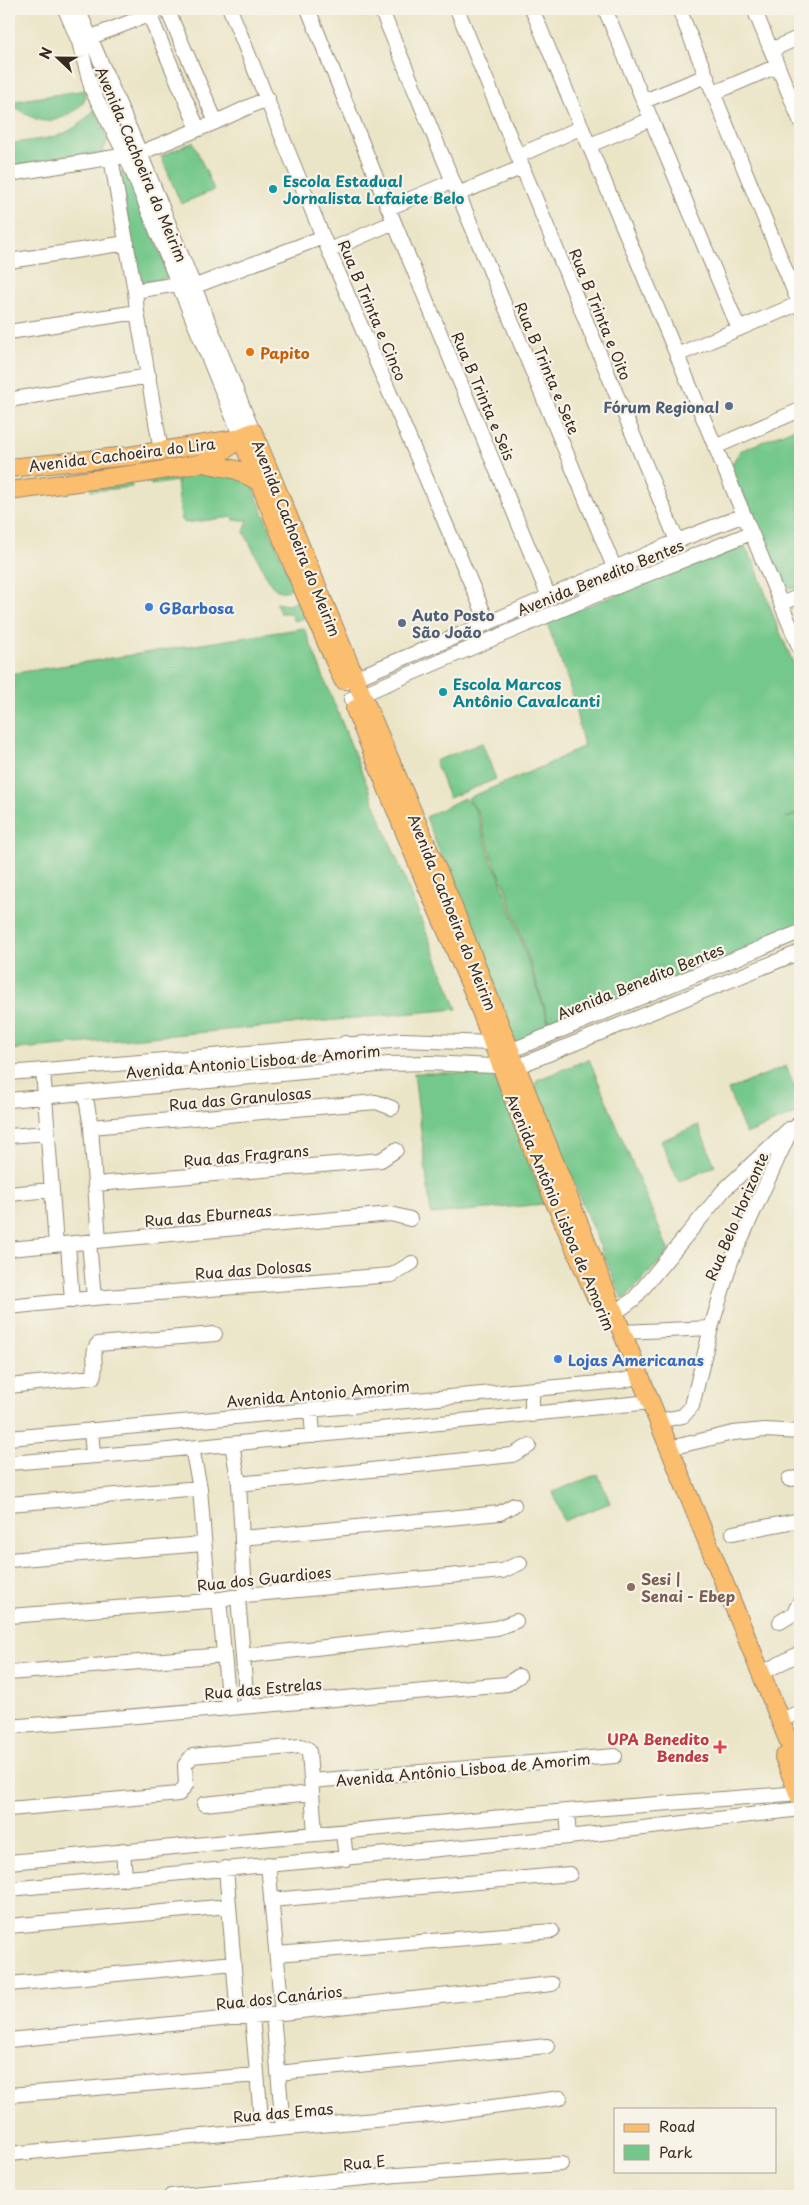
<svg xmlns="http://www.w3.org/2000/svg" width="809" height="2205" font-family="'Playpen Sans',sans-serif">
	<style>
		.green { fill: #75c88b; stroke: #587954 }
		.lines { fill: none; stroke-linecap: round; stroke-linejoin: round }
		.minor-casing { stroke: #938873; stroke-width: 16 }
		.major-casing { stroke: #938873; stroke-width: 20 }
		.minor { stroke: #fff; stroke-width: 14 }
		.major { stroke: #fbbd6e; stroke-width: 18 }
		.culture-dot { fill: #0f9aa8; stroke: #f7f3e8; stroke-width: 2 }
		.food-dot { fill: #e8710a; stroke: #f7f3e8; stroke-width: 2 }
		.service-dot { fill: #5c6f8a; stroke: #f7f3e8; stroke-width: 2 }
		.shop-dot { fill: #3f7fe0; stroke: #f7f3e8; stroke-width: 2 }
		.education-dot { fill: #8d6e63; stroke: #f7f3e8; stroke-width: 2 }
		.health-dot { fill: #e0444e; stroke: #f7f3e8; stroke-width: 2 }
		.labels { text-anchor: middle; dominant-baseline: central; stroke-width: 4.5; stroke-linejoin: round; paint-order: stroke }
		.street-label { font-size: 15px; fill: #3b2a1e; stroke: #f7f3e8 }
		.culture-label { font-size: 15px; font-weight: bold; fill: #0d838f; stroke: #f7f3e8; text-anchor: start }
		.food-label { font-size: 15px; font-weight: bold; fill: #c56008; stroke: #f7f3e8; text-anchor: start }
		.service-label { font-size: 15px; font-weight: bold; fill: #4e5e75; stroke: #f7f3e8; text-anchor: end }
		.shop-label { font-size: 15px; font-weight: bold; fill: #366cbe; stroke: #f7f3e8; text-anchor: start }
		.education-label { font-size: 15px; font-weight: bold; fill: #785e54; stroke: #f7f3e8; text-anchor: start }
		.health-label { font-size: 15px; font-weight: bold; fill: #be3a42; stroke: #f7f3e8; text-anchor: end }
	</style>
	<rect width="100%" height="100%" fill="#f7f3e8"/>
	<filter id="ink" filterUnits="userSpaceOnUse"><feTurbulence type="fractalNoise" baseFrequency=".02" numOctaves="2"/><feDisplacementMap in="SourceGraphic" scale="10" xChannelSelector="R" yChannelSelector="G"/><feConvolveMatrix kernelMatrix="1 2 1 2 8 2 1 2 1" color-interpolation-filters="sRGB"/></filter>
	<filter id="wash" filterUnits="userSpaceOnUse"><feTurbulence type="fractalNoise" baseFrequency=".0096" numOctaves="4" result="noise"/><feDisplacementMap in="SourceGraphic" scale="20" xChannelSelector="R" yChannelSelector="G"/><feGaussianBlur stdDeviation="1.12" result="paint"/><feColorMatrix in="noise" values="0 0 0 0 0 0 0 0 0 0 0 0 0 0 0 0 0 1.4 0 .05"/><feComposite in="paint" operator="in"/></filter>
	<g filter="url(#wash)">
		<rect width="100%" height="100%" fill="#ebe5c8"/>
		<path class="green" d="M86 90C89 107 60 122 45 121 35 121 21 110 12 106H9V102Z
			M95 109 108 139 103 153 9 167V144C47 137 68 141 95 109Z
			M193 142 214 190 181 204 161 156Z
			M128 172 170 277 139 285 120 173Z
			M800 426V587C791 590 785 588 777 583L730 467 740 451Z
			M223 458 233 461 248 475 292 584 289 590C281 593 275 590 270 583L244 532 248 520H234L233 517 185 523 181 519 177 481 151 485V479Z
			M124 465 129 469 132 487 91 491V483L101 469Z
			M745 547 754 562 776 623 800 679V813L786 818 800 814V928L553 1033 504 884 492 858 478 812 472 804 476 811 491 861 498 873 553 1035 515 1048 426 817 464 798 472 804 468 798 546 765 584 746 569 683 547 623 568 613 646 584 661 575Z
			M298 601 305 618 294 621 290 613H280L276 603 288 605Z
			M304 628 457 1009 9 1050V674Z
			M482 743 496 779 449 798 435 761Z
			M589 1059 669 1252 624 1299 621 1297 534 1088 537 1080Z
			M786 1066 800 1101V1112L746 1134 728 1090Z
			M414 1073H493L545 1204 431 1214Z
			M698 1125 715 1166 679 1182 661 1141Z
			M598 1474 610 1503 564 1521 553 1492Z"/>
	</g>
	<g filter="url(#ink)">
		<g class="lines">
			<defs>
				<path id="minor" d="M65 9 79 42 92 90 126 156 241 437
					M78 9 140 153 253 432
					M147 9 198 129
					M167 9 216 122
					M230 9 323 237 488 623
					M308 9 394 222 549 597
					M381 9 614 567
					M457 9 677 541
					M532 9 800 649
					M605 9 739 329
					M679 9 799 303
					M754 9 800 120
					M81 41 156 12
					M771 50 800 37
					M714 93 777 66
					M644 101 706 76
					M590 145 651 119
					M518 156 582 127
					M111 158 135 291 137 312 161 451
					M9 174 140 153 216 122 268 98
					M458 194 523 167
					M389 208 453 181
					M330 250 394 222
					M9 261 127 243
					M193 287 323 237
					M135 291 178 284
					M9 332 137 312
					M677 355 800 303
					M9 400 149 376
					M715 447 800 410
					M781 604 800 596
					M346 682 488 623 677 541 744 515
					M351 699 591 597 751 533
					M345 1043 348 1069
					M43 1070 56 1245
					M9 1073 402 1040 492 1043 510 1051 800 932
					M85 1093 91 1127 99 1241
					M9 1100 388 1064 428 1063 516 1067 800 952
					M91 1127 376 1102 392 1108
					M9 1136 47 1133
					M96 1184 381 1160 396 1150
					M9 1194 51 1190
					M89 1242 94 1298
					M68 1244 72 1301
					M9 1249 391 1214 410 1219
					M9 1307 94 1298 392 1275 412 1263
					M615 1313 634 1299 724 1190 789 1129
					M622 1332 711 1328
					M9 1386 93 1377C98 1368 90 1352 98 1344L215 1334
					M532 1390V1415
					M311 1410 313 1436
					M659 1421 683 1416 692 1406 711 1328 731 1261 788 1136 800 1122
					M91 1430 93 1455
					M9 1438 621 1381 641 1376
					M232 1444 239 1484 245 1595
					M192 1448 200 1488 209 1601
					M670 1448 733 1433 765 1430 800 1432
					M9 1463 158 1451 651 1402
					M789 1479 800 1478
					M239 1484 512 1455 529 1446
					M9 1504 200 1488
					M733 1533 800 1520
					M242 1538 500 1513 514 1505
					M9 1560 203 1544
					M238 1597 247 1706
					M219 1599 229 1708
					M9 1616 209 1601 245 1595 502 1571 520 1563
					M780 1622 793 1614 800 1602
					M243 1656 497 1628 516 1621
					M9 1673 223 1655
					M762 1673 800 1653
					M781 1720 800 1712
					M9 1727 507 1684 519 1676
					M311 1781 615 1756
					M204 1804 312 1793
					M9 1809 179 1794 186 1785 185 1765 192 1756 301 1746 308 1749 309 1752 315 1833
					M567 1811 569 1837
					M343 1832 346 1859
					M123 1850 125 1879
					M9 1862 567 1811 800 1793
					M268 1864 282 2013
					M226 1868 238 2018
					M9 1889 569 1837 800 1809
					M271 1900 570 1874
					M9 1926 229 1906
					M277 1954 552 1931
					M9 1984 234 1963
					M273 2014 283 2128
					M252 2016 262 2130
					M9 2040 273 2014 552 1984
					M278 2073 547 2046
					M9 2095 257 2075
					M9 2154 440 2114 560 2098
					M171 2196 397 2175 561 2164"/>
				<path id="major" d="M241 437 300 582 343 680
					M203 463 237 470 258 481
					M9 468 129 456 236 439 253 432 362 695 449 897 622 1332 800 1769
					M9 491 145 473 203 463 229 447 236 439
					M355 709 424 879 474 993 537 1161 596 1297
					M784 1757 800 1798"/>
			</defs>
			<use href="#minor" class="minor-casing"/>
			<use href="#major" class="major-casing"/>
			<use href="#minor" class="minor"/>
			<use href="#major" class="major"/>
		</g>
	</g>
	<g class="culture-dot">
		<circle cx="273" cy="189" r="5"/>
		<circle cx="443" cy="692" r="5"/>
	</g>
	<circle class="food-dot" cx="250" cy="352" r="5"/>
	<g class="service-dot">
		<circle cx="729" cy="406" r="5"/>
		<circle cx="402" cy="623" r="5"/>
	</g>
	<g class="shop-dot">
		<circle cx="149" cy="607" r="5"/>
		<circle cx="558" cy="1359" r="5"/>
	</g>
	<circle class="education-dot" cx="631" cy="1587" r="5"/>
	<path class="health-dot" d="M717.5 1739.5h5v5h5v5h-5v5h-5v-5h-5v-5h5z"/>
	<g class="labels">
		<g class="street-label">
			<text transform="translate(142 164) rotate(67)">Avenida Cachoeira do Meirim</text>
			<text transform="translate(373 310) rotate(67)">Rua B Trinta e Cinco</text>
			<text transform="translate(601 314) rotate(68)">Rua B Trinta e Oito</text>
			<text transform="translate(548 368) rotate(67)">Rua B Trinta e Sete</text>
			<text transform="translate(484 396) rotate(67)">Rua B Trinta e Seis</text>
			<text transform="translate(122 454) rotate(-7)">Avenida Cachoeira do Lira</text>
			<text transform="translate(297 538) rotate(68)">Avenida Cachoeira do Meirim</text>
			<text transform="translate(600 577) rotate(-22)">Avenida Benedito Bentes</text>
			<text transform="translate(453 912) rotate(68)">Avenida Cachoeira do Meirim</text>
			<text transform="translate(640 981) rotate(-22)">Avenida Benedito Bentes</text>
			<text transform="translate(253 1061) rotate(-5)">Avenida Antonio Lisboa de Amorim</text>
			<text transform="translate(240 1098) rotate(-5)">Rua das Granulosas</text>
			<text transform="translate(246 1155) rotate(-5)">Rua das Fragrans</text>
			<text transform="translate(561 1212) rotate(67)">Avenida Antônio Lisboa de Amorim</text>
			<text transform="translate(208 1215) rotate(-5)">Rua das Eburneas</text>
			<text transform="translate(736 1216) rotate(-67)">Rua Belo Horizonte</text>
			<text transform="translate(253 1269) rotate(-4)">Rua das Dolosas</text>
			<text transform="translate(318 1393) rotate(-5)">Avenida Antonio Amorim</text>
			<text transform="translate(264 1578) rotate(-6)">Rua dos Guardioes</text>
			<text transform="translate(263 1688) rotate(-5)">Rua das Estrelas</text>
			<text transform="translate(463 1769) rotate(-5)">Avenida Antônio Lisboa de Amorim</text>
			<text transform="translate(279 1997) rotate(-6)">Rua dos Canários</text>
			<text transform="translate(283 2112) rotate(-5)">Rua das Emas</text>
			<text transform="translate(364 2162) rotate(-6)">Rua E</text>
		</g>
		<g class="culture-label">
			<text x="283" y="180">Escola Estadual<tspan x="283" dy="17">Jornalista Lafaiete Belo</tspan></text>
			<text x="453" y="683">Escola Marcos<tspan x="453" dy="17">Antônio Cavalcanti</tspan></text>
		</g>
		<g class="food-label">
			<text x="260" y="352">Papito</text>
		</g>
		<g class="service-label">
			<text x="719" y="406">Fórum Regional</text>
			<text x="412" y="614" text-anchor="start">Auto Posto<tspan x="412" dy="17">São João</tspan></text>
		</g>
		<g class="shop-label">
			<text x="159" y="607">GBarbosa</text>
			<text x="568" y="1359">Lojas Americanas</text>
		</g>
		<g class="education-label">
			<text x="641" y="1578">Sesi |<tspan x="641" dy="17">Senai - Ebep</tspan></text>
		</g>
		<g class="health-label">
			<text x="709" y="1738">UPA Benedito<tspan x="709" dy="17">Bendes</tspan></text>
		</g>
	</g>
	<rect width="809" height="2205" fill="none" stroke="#f7f3e8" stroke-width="30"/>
	<rect x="614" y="2108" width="162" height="65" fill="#f7f3e8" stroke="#aca397"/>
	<rect x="624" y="2124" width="25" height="8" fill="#fbbd6e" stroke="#aca397"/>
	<text x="659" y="2132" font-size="15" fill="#3b2a1e">Road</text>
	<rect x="624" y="2145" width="25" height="15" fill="#75c88b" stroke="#aca397"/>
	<text x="659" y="2158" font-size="15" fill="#3b2a1e">Park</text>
	<g transform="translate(58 58) rotate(292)" stroke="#f7f3e8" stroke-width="4" paint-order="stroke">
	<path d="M0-4L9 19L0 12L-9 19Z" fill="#3b2a1e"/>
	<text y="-8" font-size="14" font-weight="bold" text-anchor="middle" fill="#3b2a1e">N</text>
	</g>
</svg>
